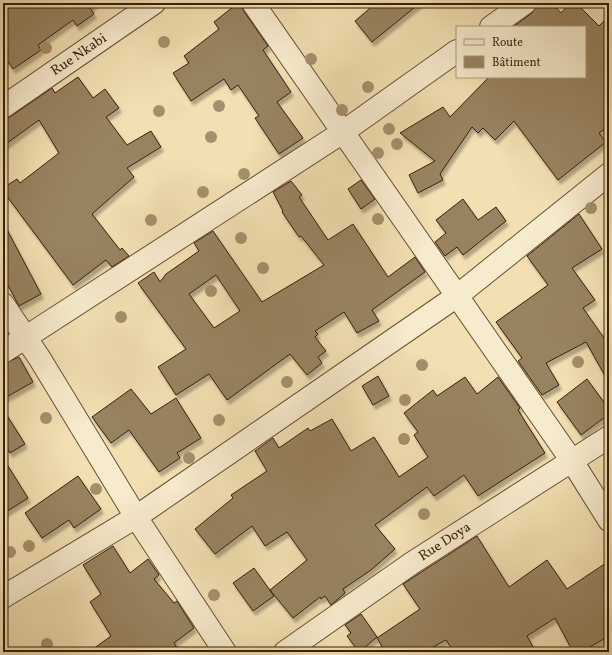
<svg xmlns="http://www.w3.org/2000/svg" width="612" height="655" font-family="Vollkorn,serif">
	<style>
		.building { fill: #988361; stroke: #361f0a; fill-rule: evenodd; filter: url(#shadow) }
		.lines { fill: none; stroke-linecap: round; stroke-linejoin: round }
		.minor-casing { stroke: #654f34; stroke-width: 24 }
		.minor { stroke: #f7ebcd; stroke-width: 22 }
		.tree { fill: #a4906d }
		.labels { text-anchor: middle; dominant-baseline: central; stroke-width: 3; stroke-linejoin: round; paint-order: stroke }
		.street-label { font-size: 14px; fill: #361f0a; stroke: #f7ebcd }
	</style>
	<defs>
		<filter id="shadow"><feDropShadow dx="2.5" dy="4.5" stdDeviation="1" flood-color="#0004"/></filter>
	</defs>
	<rect width="100%" height="100%" fill="#f2e0b2"/>
	<filter id="stains"><feTurbulence type="fractalNoise" baseFrequency=".005" numOctaves="4"/><feColorMatrix values="0 0 0 0 .2 0 0 0 0 .09 0 0 0 0 .02 0 0 0 .5 -.17"/></filter>
	<radialGradient id="worn" r=".72"><stop offset=".6" stop-color="#630" stop-opacity="0"/><stop offset="1" stop-color="#630" stop-opacity=".3"/></radialGradient>
	<path class="building" d="M3 3H96L90 8 94 14 77 26 73 20 38 45 41 50 13 69 3 54Z
		M238 3H241L243 10 268 46 263 50 291 92 277 102 303 138 279 154 255 118 259 116 238 85 231 90 224 79 191 101 173 73 189 63 184 56 219 29 214 22Z
		M376 3H420L372 42 355 21Z
		M537 3H552L561 13 570 3H576L599 26 609 16V126L599 133 606 142 558 180 514 121 495 140 483 128 478 133 472 127 440 174 443 180 418 193 409 175 435 161 400 133 443 107 450 117 489 77H585V27H513L532 13Z
		M78 77 93 98 105 89 119 108 106 117 127 145 151 131 161 147 127 168 134 177 92 214 120 250 122 248 129 256 112 267 106 260 73 285 3 191V188L17 179 20 183 59 153 39 120 3 146V119L10 117 52 88 55 93Z
		M361 180 375 199 361 209 348 189Z
		M291 181 302 195 299 197 328 240 353 224 388 277 415 257 425 272 372 310 379 321 357 333 344 312 315 331 318 334 315 337 326 351 318 357 322 363 307 375 290 354 227 400 209 374 176 395 158 367 186 349 138 283 154 272 160 282 166 274 199 251 194 243 213 231 262 302 324 265 301 236 299 237 282 212 283 211 273 192ZM216 275 240 311 214 328 189 294Z
		M463 199 478 220 496 207 506 221 463 255 457 247 445 256 435 242 446 233 436 220Z
		M579 214 602 249 572 268 595 300 583 308 609 345V383L586 342 546 363 559 385 542 395 518 361 522 358 496 322 548 285 527 256Z
		M3 222 41 294 19 306 3 276Z
		M19 357 33 382 3 399V364Z
		M378 376 389 396 373 405 362 386Z
		M465 377 477 394 498 377 520 408 518 410 545 453 478 496 464 475 434 496 427 487 375 525 395 549 371 570 343 589 345 593 331 605 325 596 321 599 320 597 293 618 270 590 307 560 287 532 265 546 252 526 215 554 195 529 233 498 231 495 267 471 255 451 273 438 279 448 308 428 310 431 332 419 351 451 374 437 399 477 428 457 414 435 418 432 404 413 433 390 437 396Z
		M587 379 609 409V414L581 435 557 402Z
		M131 389 151 414 176 398 201 438 177 453 180 458 159 472 129 430 111 443 92 417Z
		M3 409 25 444 10 453 3 442Z
		M3 458 28 498 3 514Z
		M78 476 101 509 74 528 69 520 42 538 25 513Z
		M477 536 509 587 547 560 567 589 609 561V636L581 652H573L555 618 527 636 536 652H454L446 640 424 652H385L377 638 420 609 403 584Z
		M113 546 130 573 148 559 159 575 154 579 174 603 177 601 194 628 174 643 180 652H89L111 636 90 602 101 594 83 565Z
		M254 568 274 596 253 611 233 583Z
		M361 614 377 637 359 652 347 636 351 633 345 625Z"/>
	<g class="lines">
		<defs>
			<path id="minor" d="M253 3 572 461 609 520
				M491 27 525 3
				M3 107 154 3
				M3 304 40 359 136 517 225 652
				M3 352 343 132 457 51
				M3 597 136 517 457 296 609 174
				M285 652 412 563 609 437"/>
		</defs>
		<use href="#minor" class="minor-casing"/>
		<use href="#minor" class="minor"/>
	</g>
	<g class="tree">
		<circle cx="164" cy="42" r="6"/>
		<circle cx="46" cy="48" r="6"/>
		<circle cx="311" cy="59" r="6"/>
		<circle cx="368" cy="87" r="6"/>
		<circle cx="219" cy="106" r="6"/>
		<circle cx="342" cy="110" r="6"/>
		<circle cx="159" cy="111" r="6"/>
		<circle cx="389" cy="129" r="6"/>
		<circle cx="211" cy="137" r="6"/>
		<circle cx="397" cy="144" r="6"/>
		<circle cx="378" cy="153" r="6"/>
		<circle cx="244" cy="174" r="6"/>
		<circle cx="203" cy="192" r="6"/>
		<circle cx="591" cy="208" r="6"/>
		<circle cx="378" cy="219" r="6"/>
		<circle cx="151" cy="220" r="6"/>
		<circle cx="241" cy="238" r="6"/>
		<circle cx="263" cy="268" r="6"/>
		<circle cx="211" cy="291" r="6"/>
		<circle cx="121" cy="317" r="6"/>
		<circle cx="578" cy="362" r="6"/>
		<circle cx="422" cy="365" r="6"/>
		<circle cx="287" cy="382" r="6"/>
		<circle cx="405" cy="400" r="6"/>
		<circle cx="46" cy="418" r="6"/>
		<circle cx="219" cy="420" r="6"/>
		<circle cx="404" cy="439" r="6"/>
		<circle cx="189" cy="458" r="6"/>
		<circle cx="96" cy="489" r="6"/>
		<circle cx="424" cy="514" r="6"/>
		<circle cx="29" cy="546" r="6"/>
		<circle cx="10" cy="552" r="6"/>
		<circle cx="214" cy="595" r="6"/>
		<circle cx="47" cy="644" r="6"/>
	</g>
	<g class="labels">
		<g class="street-label">
			<text transform="translate(79 55) rotate(-34)">Rue Nkabi</text>
			<text transform="translate(445 542) rotate(-33)">Rue Doya</text>
		</g>
	</g>
	<rect width="612" height="655" fill="none" stroke="#f2e0b2" stroke-width="16"/>
	<rect x="4" y="4" width="604" height="647" fill="none" stroke="#361f0a" stroke-width="2"/>
	<rect x="8" y="8" width="596" height="639" fill="none" stroke="#361f0a"/>
	<rect x="456" y="26" width="130" height="52" fill="#f7ebcd" stroke="#aa997f"/>
	<rect x="464" y="39" width="20" height="6" fill="#f7ebcd" stroke="#aa997f"/>
	<text x="492" y="46" font-size="12" fill="#361f0a">Route</text>
	<rect x="464" y="56" width="20" height="12" fill="#988361" stroke="#aa997f"/>
	<text x="492" y="66" font-size="12" fill="#361f0a">Bâtiment</text>
	<rect width="100%" height="100%" filter="url(#stains)"/>
	<rect width="100%" height="100%" fill="url(#worn)"/>
</svg>
